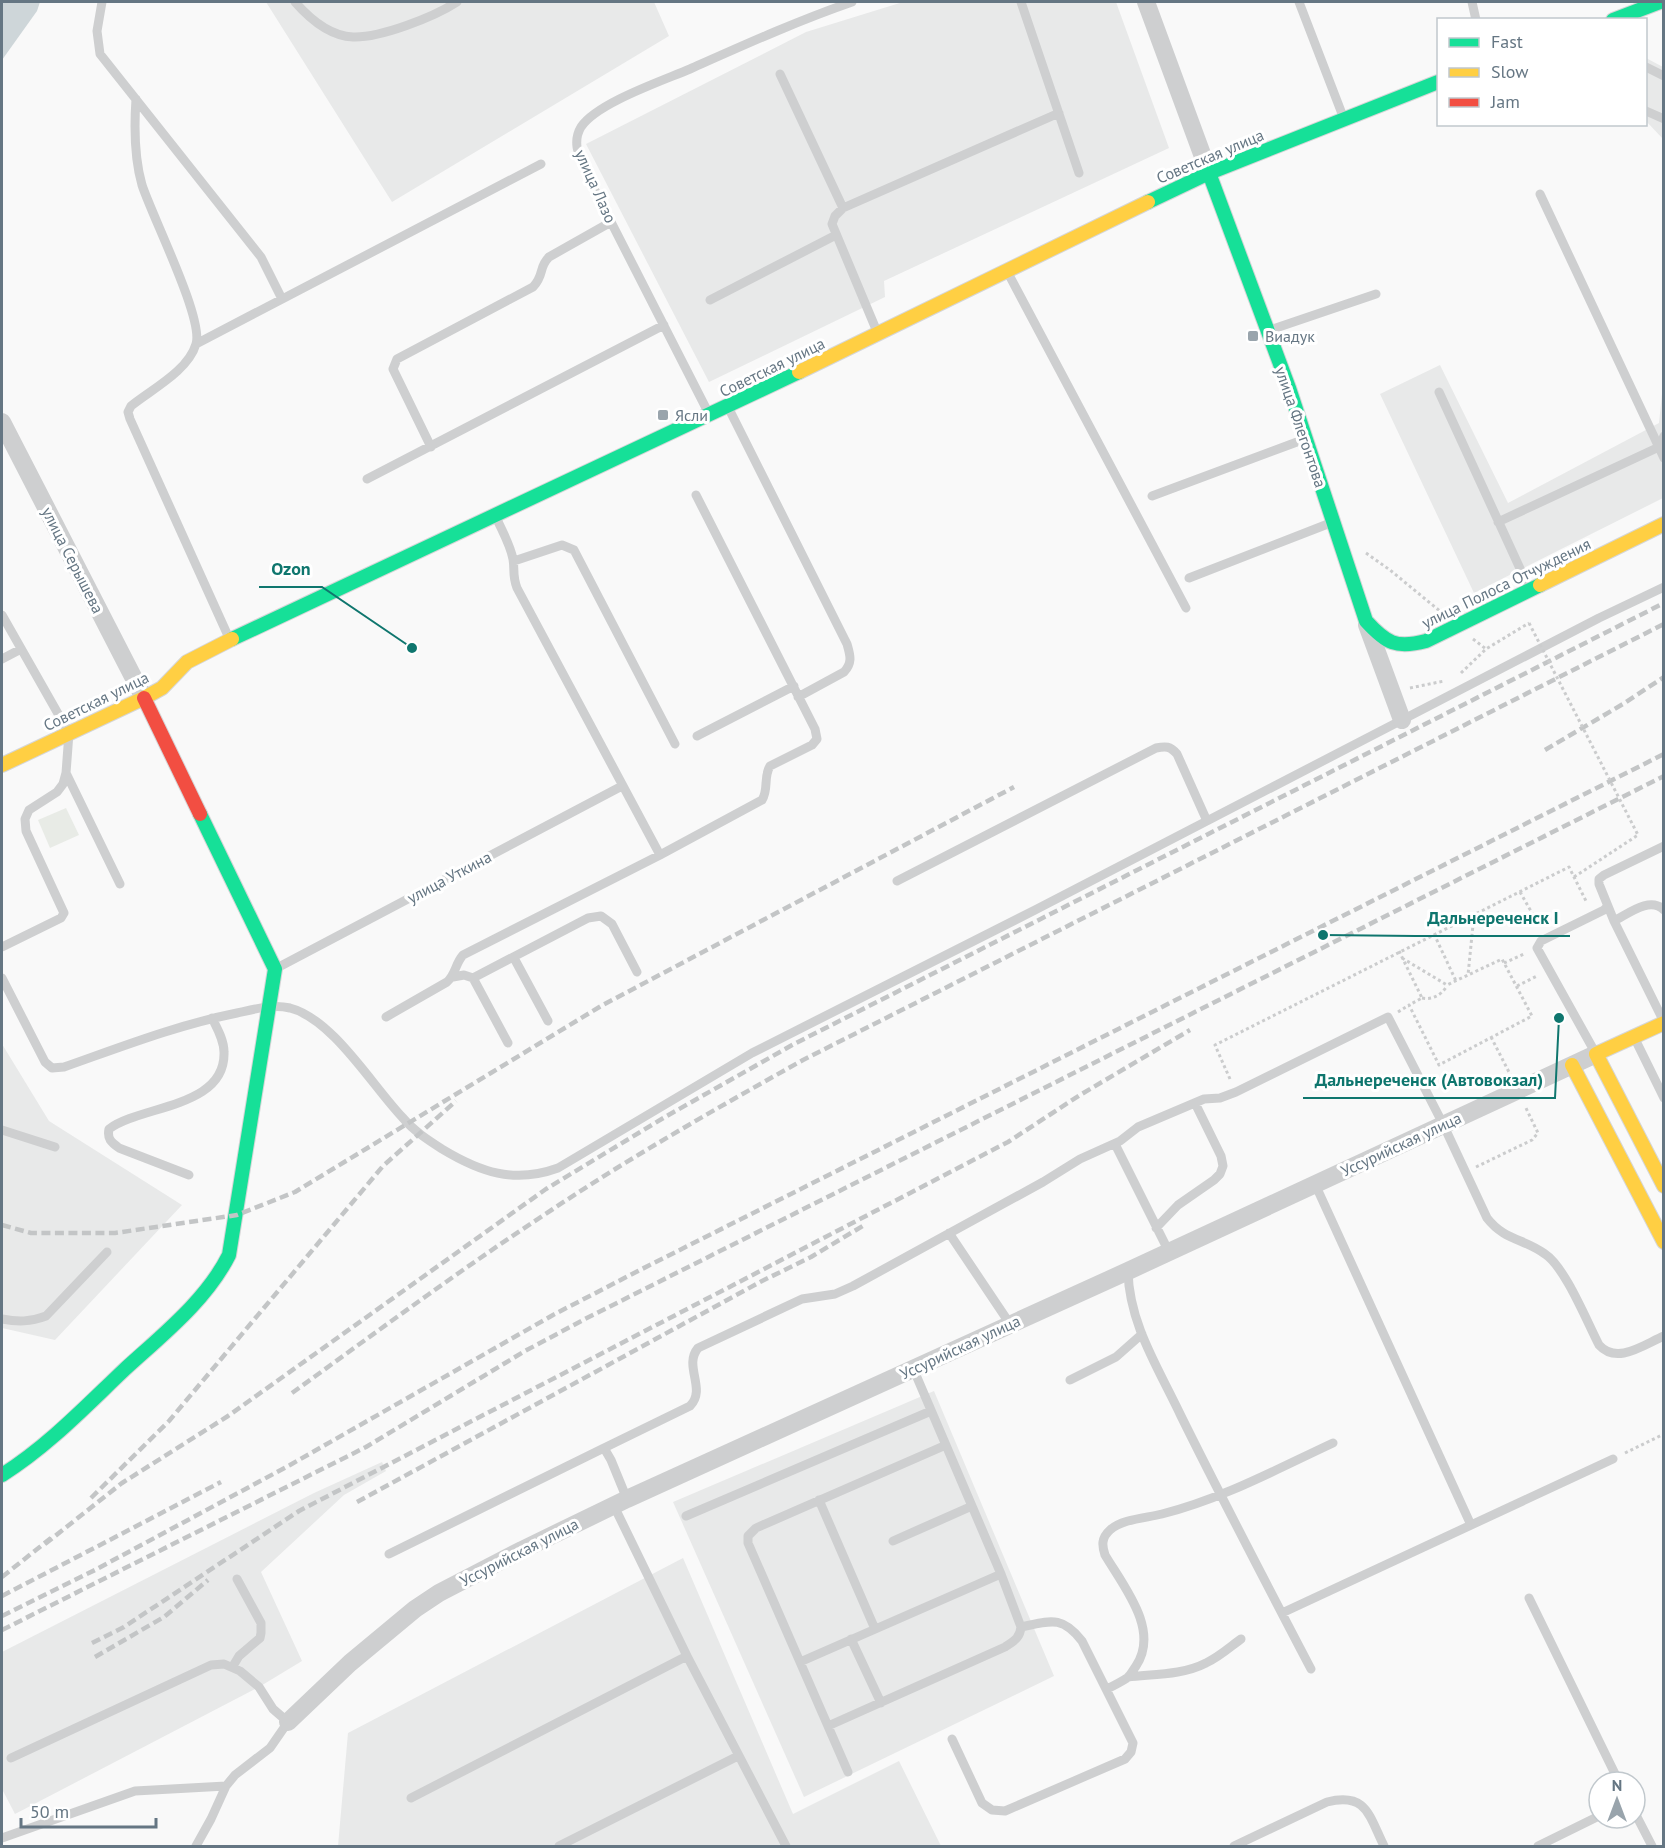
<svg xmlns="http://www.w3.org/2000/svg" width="1665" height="1848" font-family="'PT Sans',sans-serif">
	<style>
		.built { fill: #e8e9e9 }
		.green { fill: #e8ebe6 }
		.water { fill: #ced6d9 }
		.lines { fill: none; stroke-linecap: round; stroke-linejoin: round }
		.fast-casing { stroke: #d5d6d7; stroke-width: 16 }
		.slow-casing { stroke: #d5d6d7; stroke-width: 16 }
		.jam-casing { stroke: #d5d6d7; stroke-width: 16 }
		.path { stroke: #cbcccd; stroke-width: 3; stroke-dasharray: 3 3; stroke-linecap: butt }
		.lane { stroke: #cecfd0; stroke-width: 9 }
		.street { stroke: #cecfd0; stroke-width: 18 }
		.fast { stroke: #16e098; stroke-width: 14 }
		.slow { stroke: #ffcf43; stroke-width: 14 }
		.jam { stroke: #f24e42; stroke-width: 14 }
		.rail { stroke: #c3c5c6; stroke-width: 4.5; stroke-dasharray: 9 4.5; stroke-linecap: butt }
		.path-bridge { stroke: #cbcccd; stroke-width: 3; stroke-dasharray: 3 3; stroke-linecap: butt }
		.poi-dot { fill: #99a4ac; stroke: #fff; stroke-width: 2 }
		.labels { text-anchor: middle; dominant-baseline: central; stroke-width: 6; stroke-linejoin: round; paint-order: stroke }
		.street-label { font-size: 16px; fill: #657683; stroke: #fff }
		.poi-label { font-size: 16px; fill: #657683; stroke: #fff; text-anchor: start }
		.leader { fill: none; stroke: #0f766e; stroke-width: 2 }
		.callout-dot { fill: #0f766e; stroke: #fff; stroke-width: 2 }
		.callout-label { font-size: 18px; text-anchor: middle; font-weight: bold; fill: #0f766e; stroke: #fff; stroke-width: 6; stroke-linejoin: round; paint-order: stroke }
	</style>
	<rect width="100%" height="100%" fill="#f9f9f9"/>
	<path class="built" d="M266 2H654L669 36 392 202Z
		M903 2H1116L1169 148 884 281 885 297 709 382 586 144 806 32Z
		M1646 58 1663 67V139L1646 121Z
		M1440 365 1508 503 1659 423 1663 384V498L1474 593 1380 394Z
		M2 1044 49 1121 182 1205 55 1340 2 1328Z
		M934 1391 1054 1676 804 1797 673 1502Z
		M382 1462 386 1471 344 1495 261 1572 302 1661 259 1687 15 1814 2 1789V1652L314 1493Z
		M683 1558 793 1814 899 1761 941 1846H338L348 1733Z"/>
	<path class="green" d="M66 808 79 835 50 848 38 820Z"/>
	<path class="water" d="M2 2H40L37 11 2 60Z"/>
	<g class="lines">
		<defs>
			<path id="fast" d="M1613 20 1660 2
				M1209 173 1289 388 1366 621C1386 643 1396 649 1426 641L1540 585
				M1148 202 1209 173 1438 82
				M232 639 799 372
				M2 1475C48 1446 85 1407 124 1370 161 1336 206 1301 229 1255L275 969 200 814"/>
			<path id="slow" d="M799 372 1148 202
				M1540 585 1664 524
				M2 765 144 698 162 688 187 662 232 639
				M1664 1023 1596 1054 1664 1186
				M1572 1065 1664 1242"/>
			<path id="jam" d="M144 698 200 814"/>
		</defs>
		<use href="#fast" class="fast-casing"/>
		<use href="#slow" class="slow-casing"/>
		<use href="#jam" class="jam-casing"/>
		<path class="path" d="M1366 553 1390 570 1441 612
			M1473 639 1486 649
			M1461 673 1486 649 1529 623
			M1410 688 1444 681
			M1574 877 1638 835
			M1520 892 1540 927
			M1434 934 1456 981
			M1399 951 1422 998 1409 1005
			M1402 958 1447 985 1468 975 1474 915
			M1504 963 1524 954
			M1517 986 1537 976
			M1422 998C1433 1000 1441 995 1447 986
			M1398 1012 1409 1005 1439 1065 1532 1016 1502 959 1468 975
			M1491 1037 1511 1076
			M1230 1079 1215 1045 1569 867 1587 903
			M1476 1167 1532 1140 1538 1133 1525 1106
			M1625 1453 1664 1434"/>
		<path class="lane" d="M102 2 97 31 100 54 261 257 282 299
			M295 2C309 18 330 36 353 37 380 38 434 17 457 2
			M1021 2 1079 173
			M1299 2 1344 119
			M1472 2 1476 20
			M1646 67 1664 76
			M780 74 843 208 835 216 832 224 878 334
			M136 99C134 128 134 157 142 185 152 216 204 319 196 344 188 371 152 389 131 406L128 412 130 419 229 638
			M1646 111 1664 119
			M1540 194 1664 458
			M843 208 1059 113
			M1008 273 1186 608
			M710 300 836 235
			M1270 330 1376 294
			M196 344 541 164
			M1439 392 1529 588
			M728 407 847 644C850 655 853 662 844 672L798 697
			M709 414 585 171C579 156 572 142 581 127 597 103 662 81 690 69 744 45 797 21 852 2
			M431 447 393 369 397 359 533 287C545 274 538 268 549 257L611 222
			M367 479 664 325
			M1152 496 1305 439
			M496 517C502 531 510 544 513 559 515 570 512 575 517 588L660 855 762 800C769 789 763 778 770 766L812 745 817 739 815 729 696 495
			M1498 522 1659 447 1664 436
			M514 561 562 545 574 550 675 744
			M1189 578 1333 522
			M2 615 69 733 66 773 63 784 57 792 29 810 25 819 26 831 64 913 61 918 2 947
			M2 659 21 649
			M697 736 794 686
			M66 773 120 884
			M1664 846 1604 875 1599 879V884L1614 921 1664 1022
			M897 881 1156 748C1166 746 1170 746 1177 754L1207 821
			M1614 921C1628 914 1650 896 1664 910
			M514 958 548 1021
			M275 969 622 786
			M453 977 464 975 473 978 508 1043
			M2 978 45 1062 52 1068 64 1067C121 1047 177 1025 237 1013 255 1009 272 1004 290 1008 333 1019 373 1087 403 1118 414 1131 428 1140 442 1149 480 1172 514 1184 558 1168L752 1053 1035 910 1599 618 1664 587
			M473 978 588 918 601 916 612 924 637 972
			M386 1017 447 982C456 974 455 964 463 955L660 855
			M1635 1039 1664 1098
			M1596 1054 1537 948 1541 941 1604 910 1608 906
			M2 1130 55 1147
			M1115 1144 1169 1252
			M189 1175 119 1148C111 1142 107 1139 109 1129 141 1105 226 1108 224 1052 224 1040 217 1028 212 1018
			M1315 1184 1471 1525
			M1156 1228 1178 1205 1214 1180 1220 1174 1223 1166 1221 1156 1195 1103
			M949 1233 1010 1324
			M1128 1271C1129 1324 1159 1369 1181 1416 1223 1501 1267 1585 1311 1669
			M2 1319C18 1322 30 1322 46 1316L107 1252
			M1070 1380 1116 1357 1142 1334
			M627 1499 611 1460 604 1448 690 1406C707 1389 683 1366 698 1348L802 1299 835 1294 853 1286 1043 1182 1080 1159 1120 1141 1138 1127 1204 1099 1220 1098 1236 1092 1388 1017 1443 1124 1487 1218C1505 1241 1523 1238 1545 1254 1565 1267 1587 1322 1599 1345 1617 1365 1643 1345 1664 1336
			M819 1500 875 1629
			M614 1506 687 1656
			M686 1516 931 1411
			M893 1541 972 1506
			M389 1554 604 1448
			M1529 1598 1619 1782
			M1282 1613 1613 1459
			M851 1639 881 1703
			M800 1662 748 1543V1536L756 1528 946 1445
			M233 1666 239 1656 260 1638 261 1633V1623L237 1579
			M1128 1677C1154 1674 1183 1675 1206 1663 1219 1657 1230 1647 1241 1639
			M1107 1689C1113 1686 1121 1682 1127 1678 1131 1675 1133 1670 1136 1666 1160 1630 1124 1587 1105 1555 1102 1546 1101 1538 1110 1530 1122 1519 1146 1518 1162 1514 1222 1499 1277 1469 1333 1443
			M828 1726 1005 1647C1014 1641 1020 1638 1021 1627L1001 1574
			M952 1739 982 1803 992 1810 1005 1811 1125 1759 1131 1752 1133 1743 1082 1641C1062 1615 1050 1621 1021 1627
			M11 1758 211 1665 224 1664 240 1671 259 1687 273 1709 288 1722 270 1748 235 1775 226 1786 211 1819 196 1846
			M848 1772 800 1662 1001 1574 913 1368
			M411 1798 687 1656 786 1846
			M1635 1813 1652 1846
			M2 1838 135 1791 226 1786
			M559 1846 738 1756
			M1234 1846 1327 1802C1367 1792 1369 1816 1384 1846
			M1538 1846 1599 1816"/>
		<path class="street" d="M1146 2 1209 173
			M2 422 144 698
			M1367 625 1402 720
			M288 1722 350 1663 415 1609 439 1593 522 1550 627 1499 1128 1271 1596 1054"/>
		<use href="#fast" class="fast"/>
		<use href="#slow" class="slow"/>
		<use href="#jam" class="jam"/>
		<path class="rail" d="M1545 750 1623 704 1664 677
			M2 1225 31 1233H115L237 1215 295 1192 601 1006 1014 787
			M292 1393C378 1331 464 1267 553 1209 634 1155 719 1107 803 1060L1664 624
			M91 1498 169 1421 383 1166 456 1101
			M357 1502 762 1281 811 1257 866 1224
			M45 1544 122 1483 228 1416 546 1189 665 1117 794 1044 1664 603
			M2 1577 51 1538
			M2 1596 221 1482
			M2 1616 95 1570 290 1465 553 1315 638 1271 1664 754
			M2 1630 366 1447 525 1351 585 1319 1664 776
			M92 1643 124 1627 299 1511 1008 1142 1080 1095 1190 1030
			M95 1657 164 1617 208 1580"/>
		<path class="path-bridge" d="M1529 623 1638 835"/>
	</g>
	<g class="poi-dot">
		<rect x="1247" y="330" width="12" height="12" rx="3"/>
		<rect x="657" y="409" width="12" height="12" rx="3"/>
	</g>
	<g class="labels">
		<g class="street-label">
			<text transform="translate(1210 156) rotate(-23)">Советская улица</text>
			<text transform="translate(596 186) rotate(66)">улица Лазо</text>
			<text transform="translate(772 367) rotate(-26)">Советская улица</text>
			<text transform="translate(1301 427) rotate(71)">улица Флегонтова</text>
			<text transform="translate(73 560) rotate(63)">улица Серышева</text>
			<text transform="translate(1506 583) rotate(-26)">улица Полоса Отчуждения</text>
			<text transform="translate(96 701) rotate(-26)">Советская улица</text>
			<text transform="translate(449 877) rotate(-28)">улица Уткина</text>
			<text transform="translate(1401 1144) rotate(-25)">Уссурийская улица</text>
			<text transform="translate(960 1347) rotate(-25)">Уссурийская улица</text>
			<text transform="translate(519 1552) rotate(-27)">Уссурийская улица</text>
		</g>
		<g class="poi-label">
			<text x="1265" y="336">Виадук</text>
			<text x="675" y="415">Ясли</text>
		</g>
	</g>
	<path class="leader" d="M412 648L322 587H259M1323 935L1415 936H1570M1559 1018L1555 1098H1303"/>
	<g class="callout-dot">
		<circle cx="412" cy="648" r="6"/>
		<circle cx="1323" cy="935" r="6"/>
		<circle cx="1559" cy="1018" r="6"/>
	</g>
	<g class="callout-label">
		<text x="291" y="575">Ozon</text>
		<text x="1493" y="924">Дальнереченск I</text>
		<text x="1429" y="1086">Дальнереченск (Автовокзал)</text>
	</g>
	<rect width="1665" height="1848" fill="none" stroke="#657683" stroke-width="6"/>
	<rect x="1437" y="18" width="210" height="108" fill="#ffffff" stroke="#c1c8cd" stroke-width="1.5"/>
	<rect x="1449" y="38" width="30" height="9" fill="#16e098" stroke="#c1c8cd" stroke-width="1.5"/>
	<text x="1491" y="48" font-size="18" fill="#657683">Fast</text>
	<rect x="1449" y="68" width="30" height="9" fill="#ffcf43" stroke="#c1c8cd" stroke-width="1.5"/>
	<text x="1491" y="78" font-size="18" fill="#657683">Slow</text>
	<rect x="1449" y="98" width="30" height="9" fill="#f24e42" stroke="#c1c8cd" stroke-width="1.5"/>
	<text x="1491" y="108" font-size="18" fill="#657683">Jam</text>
	<g transform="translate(1617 1800)"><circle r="28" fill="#ffffff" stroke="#c1c8cd" stroke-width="1.5"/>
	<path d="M0-4.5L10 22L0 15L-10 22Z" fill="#99a4ac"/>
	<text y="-9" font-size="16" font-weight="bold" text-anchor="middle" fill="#657683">N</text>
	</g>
	<path d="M21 1818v9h135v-9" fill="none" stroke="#657683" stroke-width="3"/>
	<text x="30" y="1818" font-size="18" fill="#657683" stroke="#ffffff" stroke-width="4.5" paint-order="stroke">50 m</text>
</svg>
